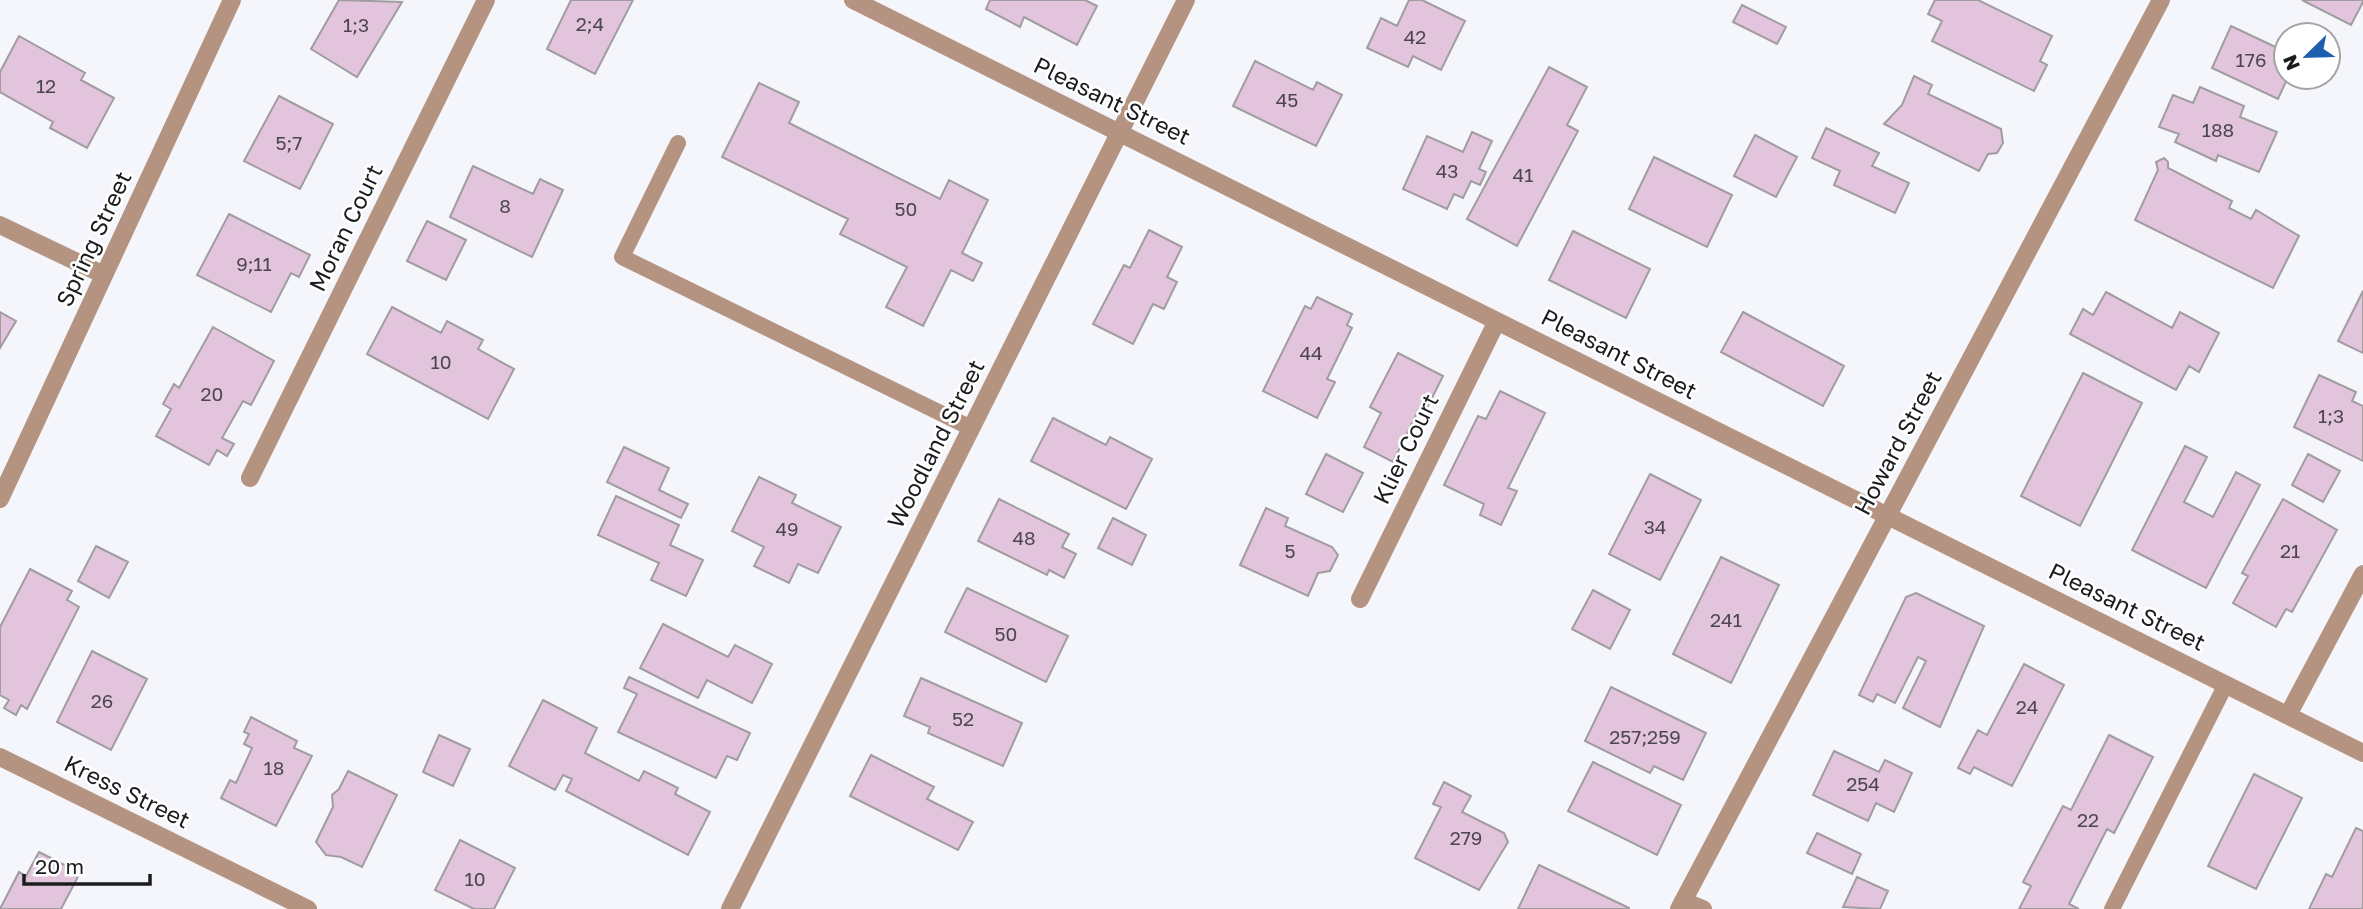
<svg xmlns="http://www.w3.org/2000/svg" width="2363" height="909" viewBox="0 0 2363 909" font-family="'Golos Text',sans-serif">
  <style>
    .building { fill: #e2c5dd; stroke: #a19ca0; stroke-width: 2 }
    .lines { fill: none; stroke-linecap: round; stroke-linejoin: round }
    .lane { stroke: #b49480; stroke-width: 16 }
    .street { stroke: #b49480; stroke-width: 18 }
    .labels { text-anchor: middle; stroke-width: 5; stroke-linejoin: round; paint-order: stroke }
    .number-label { font-size: 19px; fill: #4d464e }
    .street-label { font-size: 23px; fill: #1b1c1e; stroke: #fff }
  </style>
  <rect width="100%" height="100%" fill="#f5f6fc"/>
  <!-- building -->
  <path class="building" d="M 339,0 L 402,2 L 357,77 L 311,49 Z
    M 571,0 L 633,0 L 595,74 L 547,49 Z
    M 990,0 L 1085,0 L 1097,6 L 1077,45 L 1024,17 L 1020,27 L 986,9 Z
    M 1409,0 L 1422,0 L 1465,21 L 1441,70 L 1413,56 L 1408,67 L 1367,48 L 1381,18 L 1397,26 Z
    M 1935,0 L 1978,0 L 2052,36 L 2040,61 L 2047,65 L 2034,91 L 1932,41 L 1942,21 L 1928,14 Z
    M 2302,0 L 2363,0 L 2363,2 L 2351,25 Z
    M 1742,5 L 1786,27 L 1777,44 L 1733,22 Z
    M 2231,26 L 2286,52 L 2286,77 L 2288,77 L 2278,99 L 2212,68 Z
    M 19,36 L 85,73 L 81,80 L 114,98 L 87,148 L 50,128 L 53,122 L 0,92 L 0,72 Z
    M 1255,61 L 1313,90 L 1317,82 L 1342,95 L 1316,146 L 1233,106 Z
    M 1549,67 L 1587,87 L 1567,125 L 1578,131 L 1517,246 L 1467,219 Z
    M 1914,76 L 1932,85 L 1928,94 L 2001,129 L 2003,143 L 1997,153 L 1988,154 L 1979,171 L 1884,124 L 1902,105 Z
    M 759,83 L 799,102 L 789,123 L 940,199 L 949,180 L 988,200 L 962,253 L 982,263 L 973,281 L 951,270 L 923,326 L 886,307 L 907,267 L 840,234 L 848,219 L 722,157 Z
    M 2200,87 L 2244,106 L 2240,117 L 2277,132 L 2259,172 L 2218,155 L 2216,161 L 2175,142 L 2179,134 L 2159,127 L 2173,95 L 2193,103 Z
    M 279,96 L 333,124 L 300,189 L 244,161 Z
    M 1826,128 L 1879,153 L 1872,166 L 1909,183 L 1895,213 L 1834,185 L 1840,171 L 1812,158 Z
    M 1472,132 L 1492,141 L 1479,169 L 1486,172 L 1480,185 L 1471,181 L 1463,198 L 1454,194 L 1447,209 L 1403,189 L 1427,136 L 1463,152 Z
    M 1755,135 L 1797,157 L 1776,197 L 1734,176 Z
    M 1654,157 L 1732,195 L 1707,247 L 1629,209 Z
    M 2164,158 L 2168,162 L 2168,168 L 2232,201 L 2229,208 L 2251,219 L 2256,210 L 2299,236 L 2273,288 L 2135,220 L 2158,170 L 2156,162 Z
    M 473,166 L 533,194 L 540,179 L 563,190 L 532,257 L 450,217 Z
    M 229,214 L 310,255 L 299,277 L 291,273 L 271,312 L 197,275 Z
    M 427,221 L 466,240 L 446,280 L 407,261 Z
    M 1149,230 L 1182,247 L 1167,277 L 1177,282 L 1164,309 L 1153,304 L 1133,344 L 1093,324 L 1124,265 L 1130,268 Z
    M 1573,231 L 1650,269 L 1626,318 L 1549,280 Z
    M 2363,291 L 2363,353 L 2338,341 Z
    M 2106,292 L 2172,328 L 2180,312 L 2219,333 L 2199,372 L 2189,366 L 2176,390 L 2070,334 L 2083,309 L 2093,315 Z
    M 1317,297 L 1352,314 L 1347,325 L 1352,328 L 1327,379 L 1335,382 L 1317,418 L 1263,391 L 1305,306 L 1311,309 Z
    M 392,307 L 441,333 L 447,321 L 483,340 L 478,349 L 514,369 L 488,419 L 367,354 Z
    M 0,312 L 16,321 L 0,348 Z
    M 1743,312 L 1844,366 L 1823,406 L 1721,352 Z
    M 213,327 L 274,361 L 251,405 L 243,401 L 222,438 L 234,444 L 227,456 L 217,450 L 209,465 L 156,436 L 171,409 L 163,404 L 174,384 L 179,388 Z
    M 1398,353 L 1443,376 L 1426,410 L 1420,407 L 1393,462 L 1364,447 L 1381,413 L 1370,407 Z
    M 2083,373 L 2142,403 L 2080,526 L 2021,496 Z
    M 2319,375 L 2356,392 L 2352,401 L 2363,406 L 2363,461 L 2294,427 Z
    M 1500,391 L 1545,413 L 1508,488 L 1517,491 L 1501,525 L 1480,515 L 1484,504 L 1444,485 L 1478,416 L 1486,419 Z
    M 1053,418 L 1106,445 L 1110,437 L 1152,459 L 1126,509 L 1031,461 Z
    M 2185,446 L 2207,457 L 2184,502 L 2213,517 L 2236,472 L 2260,485 L 2206,588 L 2132,550 Z
    M 624,447 L 669,468 L 659,490 L 688,504 L 681,518 L 607,482 Z
    M 1326,454 L 1363,473 L 1343,512 L 1306,494 Z
    M 2308,454 L 2340,471 L 2323,502 L 2292,485 Z
    M 1650,474 L 1701,500 L 1660,580 L 1609,554 Z
    M 759,477 L 796,495 L 792,503 L 841,527 L 818,573 L 798,564 L 789,583 L 754,566 L 764,547 L 732,531 Z
    M 616,496 L 679,525 L 670,545 L 703,560 L 686,596 L 651,580 L 659,563 L 598,535 Z
    M 999,499 L 1069,534 L 1062,547 L 1076,554 L 1064,578 L 1049,570 L 1047,575 L 978,541 Z
    M 2283,499 L 2337,530 L 2292,612 L 2286,609 L 2276,627 L 2233,603 L 2248,576 L 2242,573 Z
    M 1266,508 L 1288,518 L 1285,526 L 1332,547 L 1338,555 L 1330,571 L 1318,573 L 1308,596 L 1240,565 Z
    M 1113,518 L 1146,535 L 1132,565 L 1098,548 Z
    M 96,546 L 128,562 L 109,598 L 78,581 Z
    M 1721,557 L 1779,585 L 1731,683 L 1673,654 Z
    M 30,569 L 72,591 L 67,600 L 79,607 L 27,709 L 21,705 L 16,715 L 4,708 L 9,700 L 0,695 L 0,627 Z
    M 967,588 L 1068,636 L 1046,682 L 945,632 Z
    M 1593,590 L 1630,610 L 1610,649 L 1572,629 Z
    M 1916,593 L 1984,626 L 1940,727 L 1903,708 L 1926,661 L 1918,657 L 1895,703 L 1877,694 L 1873,702 L 1859,695 L 1906,597 Z
    M 663,624 L 728,657 L 735,645 L 772,664 L 752,703 L 707,680 L 698,698 L 640,668 Z
    M 92,651 L 147,679 L 111,750 L 57,722 Z
    M 2024,664 L 2064,685 L 2012,786 L 1974,767 L 1970,774 L 1958,768 L 1978,730 L 1987,735 Z
    M 629,677 L 750,733 L 737,760 L 727,756 L 716,778 L 618,732 L 637,694 L 624,688 Z
    M 921,678 L 1022,723 L 1003,766 L 928,733 L 930,727 L 904,716 Z
    M 1611,687 L 1706,733 L 1683,780 L 1654,766 L 1650,773 L 1585,741 Z
    M 543,700 L 597,728 L 585,753 L 639,781 L 644,771 L 678,788 L 675,794 L 710,812 L 688,855 L 566,791 L 572,779 L 563,775 L 555,790 L 509,766 Z
    M 251,717 L 297,741 L 294,748 L 312,756 L 276,826 L 221,798 L 230,780 L 236,783 L 252,748 L 244,744 L 249,734 L 244,732 Z
    M 439,735 L 470,749 L 453,786 L 423,772 Z
    M 2109,735 L 2153,757 L 2114,833 L 2107,829 L 2069,904 L 2079,909 L 2019,909 L 2031,886 L 2023,882 L 2063,806 L 2071,810 Z
    M 1834,751 L 1879,772 L 1885,760 L 1912,773 L 1894,812 L 1876,803 L 1868,821 L 1813,795 Z
    M 871,755 L 934,787 L 927,799 L 973,822 L 958,850 L 850,796 Z
    M 1593,762 L 1681,805 L 1657,855 L 1568,811 Z
    M 348,771 L 397,795 L 362,867 L 341,857 L 326,855 L 316,842 L 333,807 L 332,795 L 339,789 Z
    M 2254,774 L 2302,798 L 2256,889 L 2208,866 Z
    M 1444,782 L 1471,796 L 1462,812 L 1504,833 L 1508,842 L 1479,890 L 1415,858 L 1441,807 L 1433,804 Z
    M 2356,828 L 2363,831 L 2363,909 L 2309,909 L 2326,874 L 2332,877 Z
    M 1817,833 L 1861,854 L 1852,874 L 1807,853 Z
    M 460,840 L 515,868 L 494,909 L 474,909 L 435,890 Z
    M 39,852 L 80,873 L 61,909 L 0,909 L 19,872 L 26,876 Z
    M 1539,865 L 1629,908 L 1629,909 L 1518,909 Z
    M 1857,877 L 1888,891 L 1880,909 L 1843,907 Z"/>
  <g class="lines">
    <!-- lane -->
    <path class="lane" d="M 678,143 L 622,257 L 971,428
      M 2112,909 L 2226,684"/>
    <!-- street -->
    <path class="street" d="M 853,0 L 2363,753
      M 0,225 L 104,275
      M 250,478 L 486,0
      M 0,499 L 232,0
      M 1360,599 L 1497,321
      M 2288,715 L 2363,574
      M 0,757 L 308,909
      M 1683,901 L 1703,909
      M 730,909 L 1186,0
      M 1679,909 L 2161,0"/>
  </g>
  <g class="labels">
    <!-- number labels -->
    <g class="number-label">
      <text x="590" y="31">2;4</text>
      <text x="356" y="32">1;3</text>
      <text x="1415" y="44">42</text>
      <text x="2251" y="67">176</text>
      <text x="46" y="93">12</text>
      <text x="1287" y="107">45</text>
      <text x="2218" y="137">188</text>
      <text x="289" y="150">5;7</text>
      <text x="1447" y="178">43</text>
      <text x="1523" y="182">41</text>
      <text x="505" y="213">8</text>
      <text x="906" y="216">50</text>
      <text x="254" y="271">9;11</text>
      <text x="1311" y="360">44</text>
      <text x="441" y="369">10</text>
      <text x="212" y="401">20</text>
      <text x="2331" y="423">1;3</text>
      <text x="1655" y="534">34</text>
      <text x="787" y="536">49</text>
      <text x="1024" y="545">48</text>
      <text x="1290" y="558">5</text>
      <text x="2290" y="558">21</text>
      <text x="1726" y="627">241</text>
      <text x="1006" y="641">50</text>
      <text x="102" y="708">26</text>
      <text x="2027" y="714">24</text>
      <text x="963" y="726">52</text>
      <text x="1645" y="744">257;259</text>
      <text x="274" y="775">18</text>
      <text x="1863" y="791">254</text>
      <text x="2088" y="827">22</text>
      <text x="1466" y="845">279</text>
      <text x="475" y="886">10</text>
    </g>
    <!-- street labels -->
    <g class="street-label">
      <text transform="translate(1112 101) rotate(26)" y="8">Pleasant Street</text>
      <text transform="translate(346 228) rotate(-64)" y="8">Moran Court</text>
      <text transform="translate(94 239) rotate(-65)" y="8">Spring Street</text>
      <text transform="translate(1619 354) rotate(27)" y="8">Pleasant Street</text>
      <text transform="translate(1898 443) rotate(-62)" y="8">Howard Street</text>
      <text transform="translate(936 444) rotate(-63)" y="8">Woodland Street</text>
      <text transform="translate(1406 449) rotate(-64)" y="8">Klier Court</text>
      <text transform="translate(2127 607) rotate(26)" y="8">Pleasant Street</text>
      <text transform="translate(127 792) rotate(26)" y="8">Kress Street</text>
    </g>
  </g>
  <!-- north arrow -->
  <g transform="translate(2307 56) rotate(247)"><circle r="33" fill="#ffffff" stroke="#a4a4a5" stroke-width="2"/>
  <path d="M0-5L12 26L0 18L-12 26Z" fill="#1f5fb0"/>
  <text y="-10" font-size="19" font-weight="bold" text-anchor="middle" fill="#1b1c1e">N</text>
  </g>
  <!-- scale -->
  <path d="M24 874v10h126v-10" fill="none" stroke="#1b1c1e" stroke-width="3.5"/>
  <text x="35" y="874" font-size="21" fill="#1b1c1e" stroke="#ffffff" stroke-width="5" paint-order="stroke">20 m</text>
</svg>
